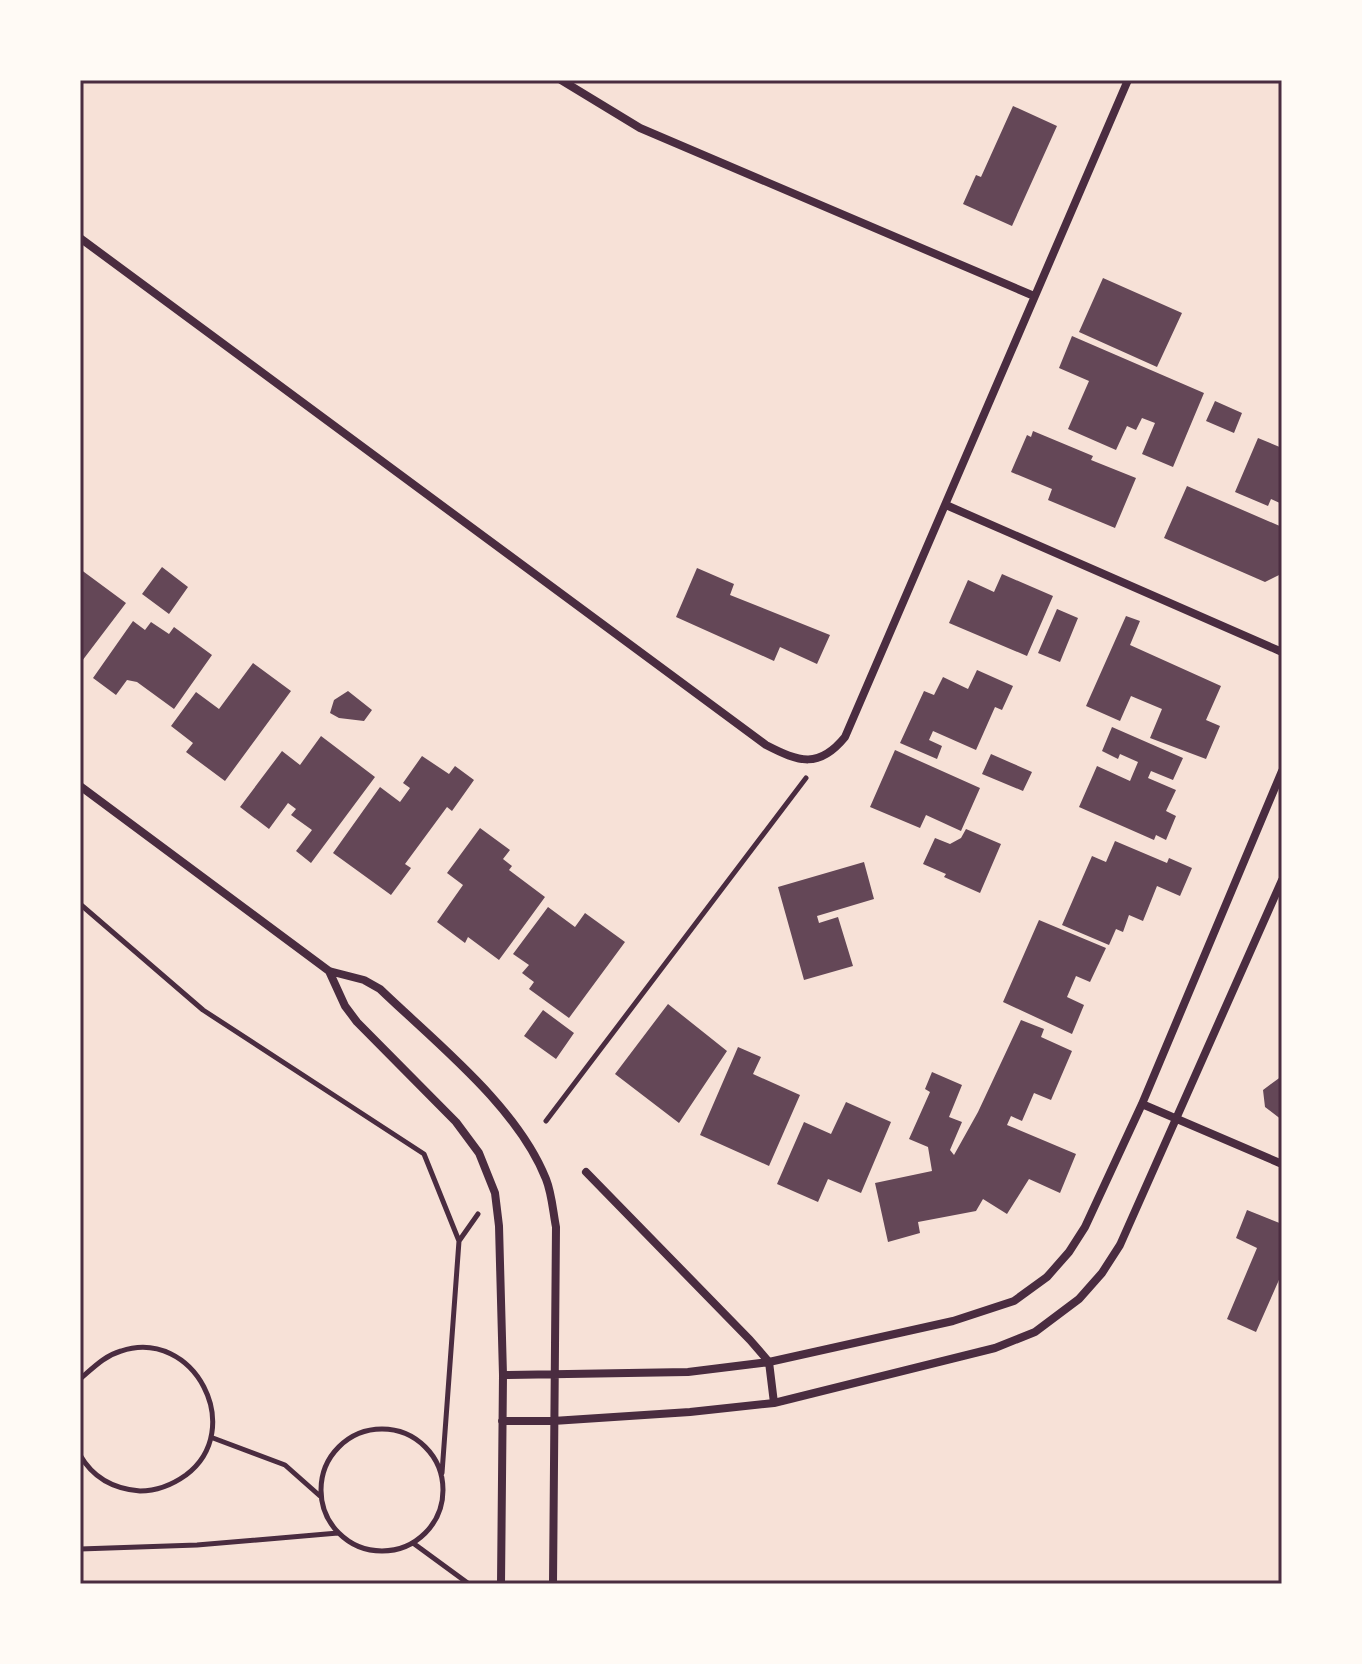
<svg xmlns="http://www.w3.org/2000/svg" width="1362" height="1664" viewBox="0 0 1362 1664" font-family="Ubuntu,sans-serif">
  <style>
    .building { fill: #644757 }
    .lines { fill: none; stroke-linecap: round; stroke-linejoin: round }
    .path { stroke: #4a2c40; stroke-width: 5 }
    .minor { stroke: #4a2c40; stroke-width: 8 }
    .neatline { fill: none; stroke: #4a2c40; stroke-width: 3 }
  </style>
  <rect width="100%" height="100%" fill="#f7e1d7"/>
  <!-- building -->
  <path class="building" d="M 1013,106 L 1057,126 L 1012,226 L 963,204 L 976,175 L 981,177 Z
    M 1103,278 L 1182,313 L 1157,367 L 1079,332 Z
    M 1072,336 L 1204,393 L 1173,467 L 1142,454 L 1155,423 L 1142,418 L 1136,430 L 1127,426 L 1116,450 L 1068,429 L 1089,381 L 1059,368 Z
    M 1215,401 L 1242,413 L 1234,433 L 1206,421 Z
    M 1033,431 L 1093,456 L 1091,460 L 1136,478 L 1115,528 L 1048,500 L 1052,489 L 1011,472 L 1027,435 L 1031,437 Z
    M 1258,438 L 1282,448 L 1282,504 L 1271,499 L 1268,506 L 1235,492 Z
    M 1187,486 L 1282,527 L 1282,567 L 1279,575 L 1265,582 L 1164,538 Z
    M 162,567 L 188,587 L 169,614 L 142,594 Z
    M 697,568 L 734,584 L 730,595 L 830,635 L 817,664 L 780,647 L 774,661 L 676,617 Z
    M 80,569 L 126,603 L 82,661 L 80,660 Z
    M 1002,574 L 1053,596 L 1027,656 L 949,623 L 968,580 L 994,592 Z
    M 1057,609 L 1078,618 L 1060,662 L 1038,653 Z
    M 1126,616 L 1140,621 L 1130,645 L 1221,686 L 1206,720 L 1220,726 L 1206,759 L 1150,738 L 1162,709 L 1131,696 L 1120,721 L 1086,706 Z
    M 133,621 L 145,630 L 151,622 L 169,634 L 174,627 L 212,655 L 174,709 L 137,682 L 127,680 L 116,695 L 93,678 Z
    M 253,663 L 291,691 L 225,781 L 186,752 L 193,743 L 171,726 L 196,692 L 219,709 Z
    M 977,670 L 1013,686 L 1002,710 L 995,707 L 976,750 L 933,731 L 929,740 L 942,746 L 937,759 L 900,743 L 924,691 L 934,695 L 943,677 L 968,689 Z
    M 348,691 L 372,710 L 364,721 L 339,718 L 330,713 L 334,700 Z
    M 1112,727 L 1183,758 L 1173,780 L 1151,771 L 1148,778 L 1176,790 L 1166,811 L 1176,816 L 1166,840 L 1156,835 L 1154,840 L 1079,807 L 1097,766 L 1130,781 L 1138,762 L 1120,754 L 1118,759 L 1102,751 Z
    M 321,736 L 375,777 L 311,863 L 296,851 L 312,830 L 291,815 L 296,809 L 288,803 L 269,829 L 240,807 L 282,751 L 300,765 Z
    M 895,750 L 980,788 L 961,831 L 926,815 L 920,828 L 870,807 Z
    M 991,754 L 1032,772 L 1023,791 L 982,774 Z
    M 422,756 L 449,774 L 455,766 L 474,780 L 452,811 L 447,807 L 405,864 L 411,868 L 391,895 L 333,853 L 380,787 L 400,802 L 410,788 L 403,783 Z
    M 480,828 L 510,850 L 503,859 L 512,866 L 509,870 L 545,897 L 499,960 L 468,937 L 465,943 L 437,922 L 463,885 L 447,873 Z
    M 966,829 L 1001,844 L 980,893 L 944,877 L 946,874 L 923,864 L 935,838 L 950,844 L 961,838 Z
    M 1115,841 L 1167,863 L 1169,858 L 1192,868 L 1180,896 L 1157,886 L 1143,921 L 1129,915 L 1123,932 L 1116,929 L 1109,945 L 1062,925 L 1092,856 L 1106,862 Z
    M 864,862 L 874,899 L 817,916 L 819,923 L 838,917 L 853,966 L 804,980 L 778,887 Z
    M 548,907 L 575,927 L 585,913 L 625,942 L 569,1018 L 529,989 L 534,982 L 522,973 L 529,965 L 513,954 Z
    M 1039,920 L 1106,948 L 1090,982 L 1076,976 L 1067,997 L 1084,1005 L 1072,1034 L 1003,1002 Z
    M 668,1004 L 727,1051 L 679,1123 L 615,1074 Z
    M 543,1010 L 574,1033 L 556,1059 L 524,1036 Z
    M 1021,1020 L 1044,1029 L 1041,1037 L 1072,1051 L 1051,1100 L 1034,1093 L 1022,1121 L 1011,1116 L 1007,1125 L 1076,1154 L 1060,1193 L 1029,1179 L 1007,1214 L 983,1199 L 976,1211 L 918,1222 L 920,1233 L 888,1242 L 875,1183 L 932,1171 L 928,1147 L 909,1139 L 930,1092 L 925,1089 L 932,1072 L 962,1085 L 949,1117 L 962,1122 L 950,1150 L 954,1155 L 978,1112 Z
    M 738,1047 L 761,1057 L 753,1074 L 800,1095 L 769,1166 L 700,1135 Z
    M 1282,1076 L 1282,1120 L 1265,1107 L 1263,1090 Z
    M 846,1102 L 891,1122 L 861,1193 L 828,1179 L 818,1202 L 777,1184 L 804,1122 L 831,1134 Z
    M 1247,1210 L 1282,1224 L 1282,1273 L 1256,1332 L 1227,1319 L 1257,1248 L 1236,1238 Z"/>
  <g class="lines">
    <!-- path -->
    <path class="path" d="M 80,904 L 203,1010 L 424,1154 L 459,1241 L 442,1473
      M 546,1121 L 806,778
      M 459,1241 L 478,1214
      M 80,1379 C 93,1368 104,1356 121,1351 C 194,1327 247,1429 186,1475 C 172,1485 157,1491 140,1491 C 114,1489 93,1478 80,1455
      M321 1490a61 61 0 1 1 122 0a61 61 0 1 1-122 0Z
      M 213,1438 L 285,1465 L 320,1496
      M 413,1543 L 469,1584
      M 80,1549 L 197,1545 L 338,1533"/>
    <!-- minor -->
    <path class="minor" d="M 561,80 L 640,128 L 1034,296
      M 80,238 L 766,745 C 799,762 819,769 845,737 L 1128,80
      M 946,505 L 1282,652
      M 80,786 L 329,971 L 364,980 L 380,989 C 436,1043 517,1106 546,1179 C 552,1194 553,1212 556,1227 L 553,1584
      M 329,971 L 345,1006 L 357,1022 L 456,1122 L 479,1153 L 495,1193 L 499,1226 L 503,1375 L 501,1584
      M 1142,1104 L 1282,1164
      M 586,1172 L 750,1340 L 769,1362 L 774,1403
      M 503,1375 L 688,1372 L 769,1362 L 953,1321 L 1014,1301 L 1047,1277 L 1069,1252 L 1085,1227 L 1142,1104 L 1282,771
      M 502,1421 L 553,1421 L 690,1412 L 774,1403 L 995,1348 L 1035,1332 L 1079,1299 L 1102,1273 L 1120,1245 L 1282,880"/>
  </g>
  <!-- border -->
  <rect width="1362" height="1664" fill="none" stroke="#fffaf5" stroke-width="164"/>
  <rect x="82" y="82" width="1198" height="1500" class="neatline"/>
</svg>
